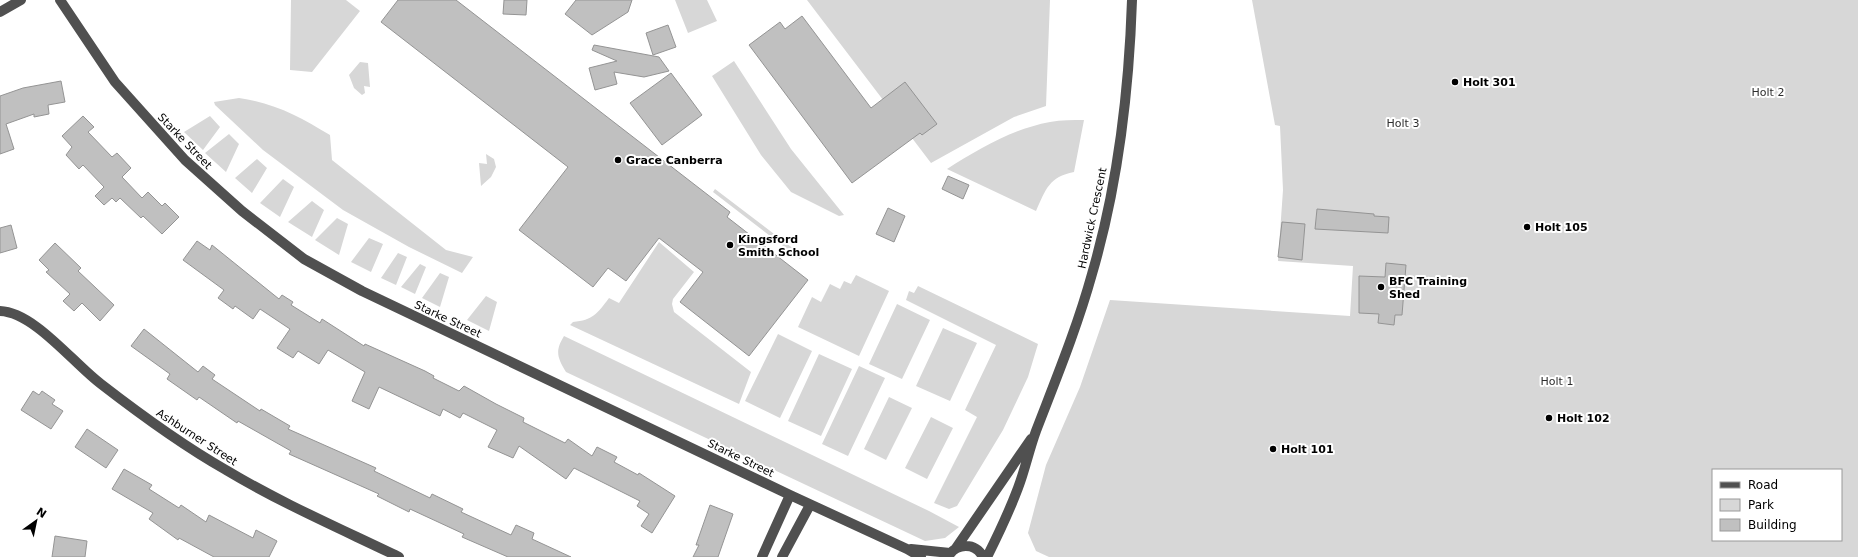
<svg xmlns="http://www.w3.org/2000/svg" width="1858" height="557" viewBox="0 0 1858 557" font-family="'DejaVu Sans',sans-serif">
  <style>
    .green { fill: #d7d7d7; fill-rule: evenodd }
    .building { fill: #c0c0c0; stroke: #949494 }
    .lines { fill: none; stroke-linecap: round; stroke-linejoin: round }
    .minor { stroke: #505050; stroke-width: 10 }
    .poi-dot { fill: #000; stroke: #fff; stroke-width: 1.5 }
    .labels { text-anchor: middle; stroke-width: 4; stroke-linejoin: round; paint-order: stroke }
    .poi-label { font-size: 11px; font-weight: bold; fill: #000; stroke: #fff; text-anchor: start }
    .park-label { font-size: 11px; fill: #2e2e2e; stroke: #fff }
    .street-label { font-size: 11px; fill: #000; stroke: #fff }
  </style>
  <rect width="100%" height="100%" fill="#fff"/>
  <!-- green -->
  <path class="green" d="M 291,0 L 346,0 L 360,11 L 312,72 L 290,70 Z
    M 675,0 L 707,0 L 717,21 L 688,33 Z
    M 807,0 L 1050,0 L 1046,106 L 1014,117 L 931,163 Z
    M 1252,0 L 1858,0 L 1858,557 L 1049,557 L 1036,551 L 1028,533 L 1046,465 L 1080,387 L 1110,300 L 1350,316 L 1353,266 L 1278,261 L 1283,190 L 1280,126 L 1275,125 ZM 1713,470 L 1841,470 L 1841,540 L 1713,540 Z
    M 734,61 L 791,149 L 844,215 L 839,216 L 791,192 L 761,155 L 712,76 Z
    M 360,62 L 368,63 L 370,87 L 364,86 L 365,93 L 362,95 L 354,88 L 349,75 Z
    M 239,98 C 275,103 300,117 330,135 L 332,160 L 446,250 L 473,257 L 462,273 L 409,247 L 343,210 L 263,150 L 215,105 L 214,102 Z
    M 210,116 L 220,127 L 203,150 L 184,132 Z
    M 1084,120 L 1074,172 C 1049,177 1046,189 1036,211 L 947,169 C 979,149 1012,129 1050,122 C 1061,120 1073,120 1084,120 Z
    M 229,134 L 239,144 L 226,172 L 205,153 Z
    M 486,154 L 494,159 L 496,167 L 491,177 L 481,186 L 479,163 L 487,164 Z
    M 257,159 L 267,168 L 252,193 L 235,178 Z
    M 283,179 L 294,187 L 280,217 L 260,203 Z
    M 715,189 L 803,256 L 800,259 L 713,192 Z
    M 312,201 L 324,210 L 312,237 L 288,222 Z
    M 337,218 L 348,224 L 339,255 L 315,240 Z
    M 369,238 L 383,244 L 371,272 L 351,262 Z
    M 659,242 L 694,272 L 673,299 L 672,304 L 674,312 L 751,372 L 739,404 L 570,325 L 573,322 C 593,320 597,314 609,298 L 619,303 Z
    M 398,253 L 407,257 L 396,285 L 381,278 Z
    M 420,264 L 426,267 L 415,294 L 401,287 Z
    M 440,273 L 449,277 L 440,307 L 422,298 Z
    M 856,275 L 889,291 L 859,356 L 798,327 L 812,297 L 821,302 L 830,284 L 840,289 L 844,281 L 851,284 Z
    M 918,286 L 1038,344 L 1028,377 L 1003,430 L 957,506 L 949,509 L 934,503 L 977,417 L 965,410 L 996,345 L 906,300 L 909,291 L 914,293 Z
    M 486,296 L 497,302 L 489,331 L 467,320 Z
    M 897,304 L 930,320 L 902,379 L 869,364 Z
    M 943,328 L 977,343 L 950,401 L 916,386 Z
    M 778,334 L 812,351 L 780,418 L 745,401 Z
    M 564,336 L 929,511 L 959,527 L 945,538 L 925,541 L 566,372 C 557,357 555,351 564,336 Z
    M 819,354 L 852,369 L 821,436 L 788,421 Z
    M 859,366 L 885,378 L 848,456 L 822,444 Z
    M 889,397 L 912,408 L 886,460 L 864,449 Z
    M 931,417 L 953,428 L 927,479 L 905,468 Z"/>
  <!-- building -->
  <path class="building" d="M 398,0 L 456,0 L 730,212 L 727,217 L 808,280 L 749,356 L 680,302 L 703,272 L 659,238 L 626,281 L 608,268 L 593,287 L 519,230 L 568,167 L 381,22 Z
    M 504,0 L 527,0 L 526,15 L 503,14 Z
    M 576,0 L 632,0 L 628,12 L 592,35 L 565,14 Z
    M 802,16 L 871,108 L 905,82 L 937,124 L 922,135 L 920,133 L 852,183 L 749,45 L 780,22 L 785,29 Z
    M 668,25 L 676,47 L 653,55 L 646,33 Z
    M 594,45 L 659,57 L 669,71 L 644,77 L 614,72 L 617,84 L 595,90 L 589,68 L 617,61 L 592,50 Z
    M 671,73 L 702,115 L 662,145 L 630,103 Z
    M 61,81 L 65,102 L 48,105 L 49,114 L 34,117 L 34,114 L 6,124 L 14,149 L 0,154 L 0,96 L 23,88 Z
    M 83,116 L 94,127 L 88,132 L 112,157 L 117,153 L 131,168 L 122,177 L 142,198 L 148,192 L 162,206 L 165,203 L 179,217 L 162,234 L 143,216 L 141,218 L 120,198 L 116,202 L 112,198 L 104,205 L 95,196 L 104,187 L 83,165 L 79,169 L 66,155 L 72,147 L 62,136 Z
    M 948,176 L 969,185 L 963,199 L 942,189 Z
    M 888,208 L 905,216 L 894,242 L 876,234 Z
    M 1317,209 L 1374,214 L 1374,216 L 1389,217 L 1388,233 L 1315,229 Z
    M 1282,222 L 1305,224 L 1302,260 L 1278,257 Z
    M 11,225 L 17,248 L 0,253 L 0,228 Z
    M 197,241 L 210,250 L 212,245 L 279,299 L 282,295 L 293,302 L 291,305 L 320,323 L 322,319 L 364,346 L 365,344 L 425,371 L 434,376 L 433,378 L 459,391 L 464,386 L 496,404 L 524,418 L 523,422 L 565,443 L 568,439 L 592,456 L 597,447 L 617,457 L 614,462 L 638,475 L 639,473 L 675,496 L 652,533 L 641,526 L 649,514 L 637,506 L 640,501 L 574,468 L 566,479 L 519,446 L 513,458 L 488,447 L 497,430 L 463,413 L 460,418 L 443,409 L 440,416 L 379,387 L 369,409 L 352,401 L 365,372 L 328,350 L 319,364 L 298,351 L 293,358 L 277,348 L 290,329 L 260,309 L 253,319 L 235,306 L 233,309 L 218,298 L 224,290 L 183,260 Z
    M 55,243 L 81,268 L 78,271 L 114,305 L 100,321 L 82,303 L 74,311 L 63,301 L 70,294 L 46,272 L 49,270 L 39,260 Z
    M 1386,263 L 1406,265 L 1402,315 L 1395,315 L 1394,325 L 1378,323 L 1379,314 L 1359,313 L 1359,276 L 1385,277 Z
    M 144,329 L 198,372 L 203,366 L 215,375 L 212,379 L 260,411 L 261,409 L 290,426 L 288,429 L 376,468 L 374,471 L 430,498 L 432,494 L 463,509 L 461,512 L 511,535 L 516,525 L 534,533 L 532,539 L 571,557 L 508,557 L 462,537 L 464,534 L 410,509 L 409,512 L 377,496 L 379,494 L 289,454 L 291,451 L 238,421 L 237,423 L 199,397 L 197,400 L 167,379 L 170,374 L 131,346 Z
    M 33,391 L 39,395 L 42,391 L 55,400 L 52,404 L 63,411 L 51,429 L 21,410 Z
    M 87,429 L 118,450 L 106,468 L 75,447 Z
    M 124,469 L 152,485 L 149,489 L 179,508 L 181,505 L 206,522 L 209,515 L 253,538 L 256,530 L 277,541 L 269,557 L 214,557 L 179,538 L 178,540 L 149,519 L 153,513 L 112,489 Z
    M 710,505 L 733,514 L 718,557 L 693,557 L 699,545 L 696,545 Z
    M 55,536 L 87,541 L 85,557 L 52,557 Z"/>
  <g class="lines">
    <!-- minor -->
    <path class="minor" d="M 60,0 L 115,82 L 185,160 L 242,211 L 304,259 L 362,291 L 790,495 L 907,549 L 921,557
      M 0,12 L 21,0
      M 0,311 C 34,312 74,364 101,384 C 141,415 182,445 226,470 C 281,503 341,529 399,557
      M 956,548 L 1031,439
      M 911,549 L 950,553
      M 762,557 L 790,495
      M 782,557 L 810,505
      M 948,557 C 956,543 975,542 983,557
      M 987,557 C 998,535 1009,512 1018,488 C 1025,470 1029,450 1036,431 C 1056,379 1077,328 1092,274 C 1118,185 1129,92 1132,0"/>
  </g>
  <!-- markers -->
  <g class="poi-dot">
    <circle cx="1455" cy="82" r="4"/>
    <circle cx="618" cy="160" r="4"/>
    <circle cx="1527" cy="227" r="4"/>
    <circle cx="730" cy="245" r="4"/>
    <circle cx="1381" cy="287" r="4"/>
    <circle cx="1549" cy="418" r="4"/>
    <circle cx="1273" cy="449" r="4"/>
  </g>
  <g class="labels">
    <!-- poi labels -->
    <g class="poi-label">
      <text x="1463" y="86">Holt 301</text>
      <text x="626" y="164">Grace Canberra</text>
      <text x="1535" y="231">Holt 105</text>
      <text x="738" y="243">Kingsford<tspan x="738" dy="13">Smith School</tspan></text>
      <text x="1389" y="285">BFC Training<tspan x="1389" dy="13">Shed</tspan></text>
      <text x="1557" y="422">Holt 102</text>
      <text x="1281" y="453">Holt 101</text>
    </g>
    <!-- park labels -->
    <g class="park-label">
      <text x="1768" y="96">Holt 2</text>
      <text x="1403" y="127">Holt 3</text>
      <text x="1557" y="385">Holt 1</text>
    </g>
    <!-- street labels -->
    <g class="street-label">
      <text transform="translate(185 141) rotate(46)" y="4">Starke Street</text>
      <text transform="translate(1092 218) rotate(-78)" y="4">Hardwick Crescent</text>
      <text transform="translate(448 319) rotate(25)" y="4">Starke Street</text>
      <text transform="translate(197 437) rotate(33)" y="4">Ashburner Street</text>
      <text transform="translate(741 458) rotate(26)" y="4">Starke Street</text>
    </g>
  </g>
  <!-- legend -->
  <rect x="1712" y="469" width="130" height="72" fill="#ffffff" stroke="#999999"/>
  <rect x="1720" y="482" width="20" height="6" fill="#505050" stroke="#999999"/>
  <text x="1748" y="489" font-size="12" fill="#000000">Road</text>
  <rect x="1720" y="499" width="20" height="12" fill="#d7d7d7" stroke="#999999"/>
  <text x="1748" y="509" font-size="12" fill="#000000">Park</text>
  <rect x="1720" y="519" width="20" height="12" fill="#c0c0c0" stroke="#999999"/>
  <text x="1748" y="529" font-size="12" fill="#000000">Building</text>
  <!-- north arrow -->
  <g transform="translate(36 521) rotate(33)" stroke="#ffffff" stroke-width="3" paint-order="stroke">
  <path d="M0-3L7 15L0 10L-7 15Z" fill="#000000"/>
  <text y="-6" font-size="11" font-weight="bold" text-anchor="middle" fill="#000000">N</text>
  </g>
</svg>
